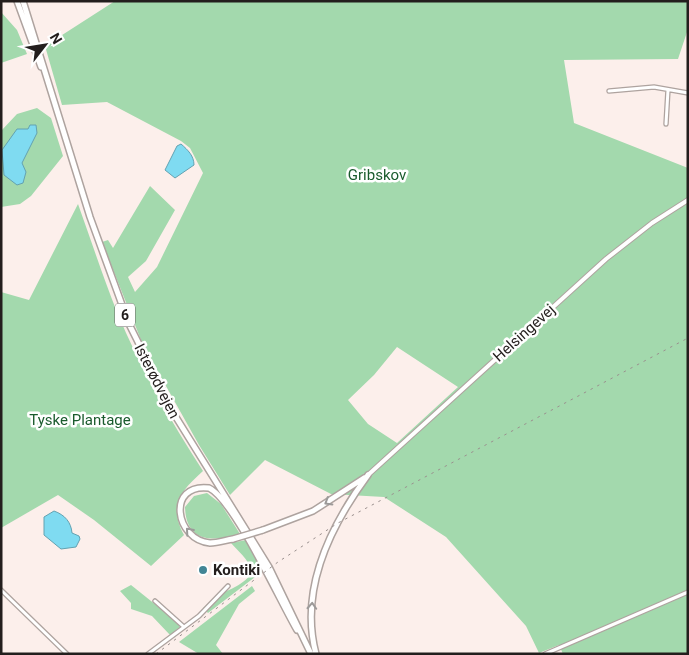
<svg xmlns="http://www.w3.org/2000/svg" width="689" height="655" viewBox="0 0 689 655" font-family="Roboto,sans-serif">
  <style>
    .green { fill: #a3d9ad; fill-rule: evenodd }
    .water { fill: #7fdbf1; stroke: #63a2b1 }
    .lines { fill: none; stroke-linecap: round; stroke-linejoin: round }
    .minor-casing { stroke: #aea39f; stroke-width: 5.5 }
    .tertiary-casing { stroke: #aea39f; stroke-width: 6 }
    .trunk-casing { stroke: #aea39f; stroke-width: 8 }
    .minor { stroke: #fff; stroke-width: 3 }
    .tertiary { stroke: #fff; stroke-width: 4 }
    .trunk { stroke: #fff; stroke-width: 5 }
    .rail { stroke: #9a908e; stroke-width: 1; stroke-dasharray: 2.5 5; stroke-linecap: butt }
    .trunk-bridge-casing { stroke: #aea39f; stroke-width: 8; stroke-linecap: butt }
    .trunk-bridge { stroke: #fff; stroke-width: 5 }
    .oneway { stroke: #9c9a99 }
    .poi-dot { fill: #428595; stroke: #fff; stroke-width: 2 }
    .labels { text-anchor: middle; stroke-width: 5; stroke-linejoin: round; paint-order: stroke }
    .shield { fill: #fff; stroke: #656261; stroke-width: 1 }
    .shield-label { font-size: 14px; font-weight: bold; fill: #231e1d }
    .park-label { font-size: 15px; fill: #1a5b2d; stroke: #fff }
    .street-label { font-size: 15px; fill: #231e1d; stroke: #fff }
    .poi-label { font-size: 15px; font-weight: bold; fill: #231e1d; stroke: #fff; text-anchor: start }
  </style>
  <rect width="100%" height="100%" fill="#fcefeb"/>
  <!-- green -->
  <path class="green" d="M 115,1 L 688,1 L 688,29 L 678,59 L 564,60 L 574,123 L 688,168 L 688,654 L 563,654 L 559,645 L 539,653 L 526,626 L 446,537 L 384,497 L 331,494 L 265,460 L 230,495 L 199,445 L 143,345 L 102,242 L 108,240 L 113,248 L 150,186 L 175,210 L 146,261 L 128,277 L 135,292 L 157,267 L 203,173 L 190,148 L 181,141 L 107,102 L 62,105 L 45,46 ZM 397,347 L 458,387 L 397,443 L 368,424 L 348,400 L 374,375 Z
    M 1,12 L 17,30 L 27,54 L 1,63 Z
    M 37,108 L 51,118 L 63,156 L 31,196 L 20,204 L 1,207 L 1,131 L 17,114 Z
    M 78,204 C 91,240 103,277 117,312 C 140,368 170,420 203,471 C 181,491 168,505 184,535 L 151,566 L 94,520 L 58,495 L 1,528 L 1,292 L 29,300 Z
    M 207,493 L 221,504 L 240,534 C 213,542 186,543 185,507 L 194,496 Z
    M 246,540 L 263,571 L 208,613 L 203,608 C 208,604 213,598 218,595 C 227,591 253,581 251,569 C 249,560 237,550 231,543 Z
    M 131,585 L 176,621 L 180,627 L 170,635 L 152,616 L 131,609 L 131,603 L 120,591 Z
    M 252,586 L 255,591 L 239,604 L 216,645 L 223,654 L 199,654 L 179,642 Z"/>
  <!-- water -->
  <path class="water" d="M 30,125 L 36,125 L 37,133 L 22,163 L 26,172 L 23,183 L 17,185 L 4,175 L 2,150 L 17,129 L 28,129 Z
    M 181,144 C 188,150 194,156 194,165 L 175,178 L 165,170 L 177,146 Z
    M 54,511 C 65,515 71,522 72,533 L 79,536 L 80,539 L 76,547 L 61,549 L 44,535 L 44,517 Z"/>
  <g class="lines">
    <defs>
      <path id="minor" d="M 609,91 L 654,87 L 688,93
        M 666,124 L 668,90
        M 1,590 L 67,654
        M 155,601 L 184,627
        M 148,654 L 199,616 L 228,586
        M 545,654 L 688,592"/>
      <path id="tertiary" d="M 368,475 L 606,259 L 652,223 L 688,200"/>
      <path id="trunk" d="M 17,1 L 41,67
        M 23,1 L 90,217 L 129,324 L 174,414 L 269,567 L 311,654
        M 263,530 L 313,511 L 364,478
        M 233,539 C 226,540 218,543 210,543 C 175,540 166,483 209,488 C 234,500 280,601 297,630
        M 316,654 C 299,590 331,525 368,475"/>
    </defs>
    <!-- minor casing -->
    <use href="#minor" class="minor-casing"/>
    <!-- tertiary casing -->
    <use href="#tertiary" class="tertiary-casing"/>
    <!-- trunk casing -->
    <use href="#trunk" class="trunk-casing"/>
    <!-- minor -->
    <use href="#minor" class="minor"/>
    <!-- tertiary -->
    <use href="#tertiary" class="tertiary"/>
    <!-- trunk -->
    <use href="#trunk" class="trunk"/>
    <!-- rail -->
    <path class="rail" d="M 156,654 L 278,562 L 338,523 L 688,338"/>
    <defs>
      <path id="trunk-bridge" d="M 233,539 L 263,530"/>
    </defs>
    <!-- trunk-bridge casing -->
    <use href="#trunk-bridge" class="trunk-bridge-casing"/>
    <!-- trunk-bridge -->
    <use href="#trunk-bridge" class="trunk-bridge"/>
  </g>
  <!-- one-way arrows -->
  <defs><path id="oneway-chevron" d="M-2-3.5L2.5 0L-2 3.5" fill="none" stroke-width="1.6" stroke-linecap="round" stroke-linejoin="round" transform="scale(1.25)"/></defs>
  <g class="oneway">
    <use href="#oneway-chevron" transform="translate(328 502) rotate(149)"/>
    <use href="#oneway-chevron" transform="translate(189 531) rotate(-131)"/>
    <use href="#oneway-chevron" transform="translate(312 606) rotate(-87)"/>
  </g>
  <!-- markers -->
  <circle class="poi-dot" cx="203" cy="570" r="5"/>
  <g class="labels">
    <!-- shield labels -->
    <rect class="shield" x="115" y="303.5" width="20" height="23" rx="4"/>
    <g class="shield-label">
      <text x="125" y="320">6</text>
    </g>
    <!-- park labels -->
    <g class="park-label">
      <text x="377" y="180">Gribskov</text>
      <text x="80" y="425">Tyske Plantage</text>
    </g>
    <!-- street labels -->
    <g class="street-label">
      <text transform="translate(524 333) rotate(-42)" y="5">Helsingevej</text>
      <text transform="translate(157 381) rotate(63)" y="5">Isterødvejen</text>
    </g>
    <!-- poi labels -->
    <g class="poi-label">
      <text x="213" y="575">Kontiki</text>
    </g>
  </g>
  <!-- border -->
  <rect width="689" height="655" fill="none" stroke="#231e1d" stroke-width="5"/>
  <!-- north arrow -->
  <g transform="translate(45 45) rotate(59)" stroke="#ffffff" stroke-width="4" paint-order="stroke">
  <path d="M0-4L9 19L0 12L-9 19Z" fill="#231e1d"/>
  <text y="-8" font-size="14" font-weight="bold" text-anchor="middle" fill="#231e1d">N</text>
  </g>
</svg>
